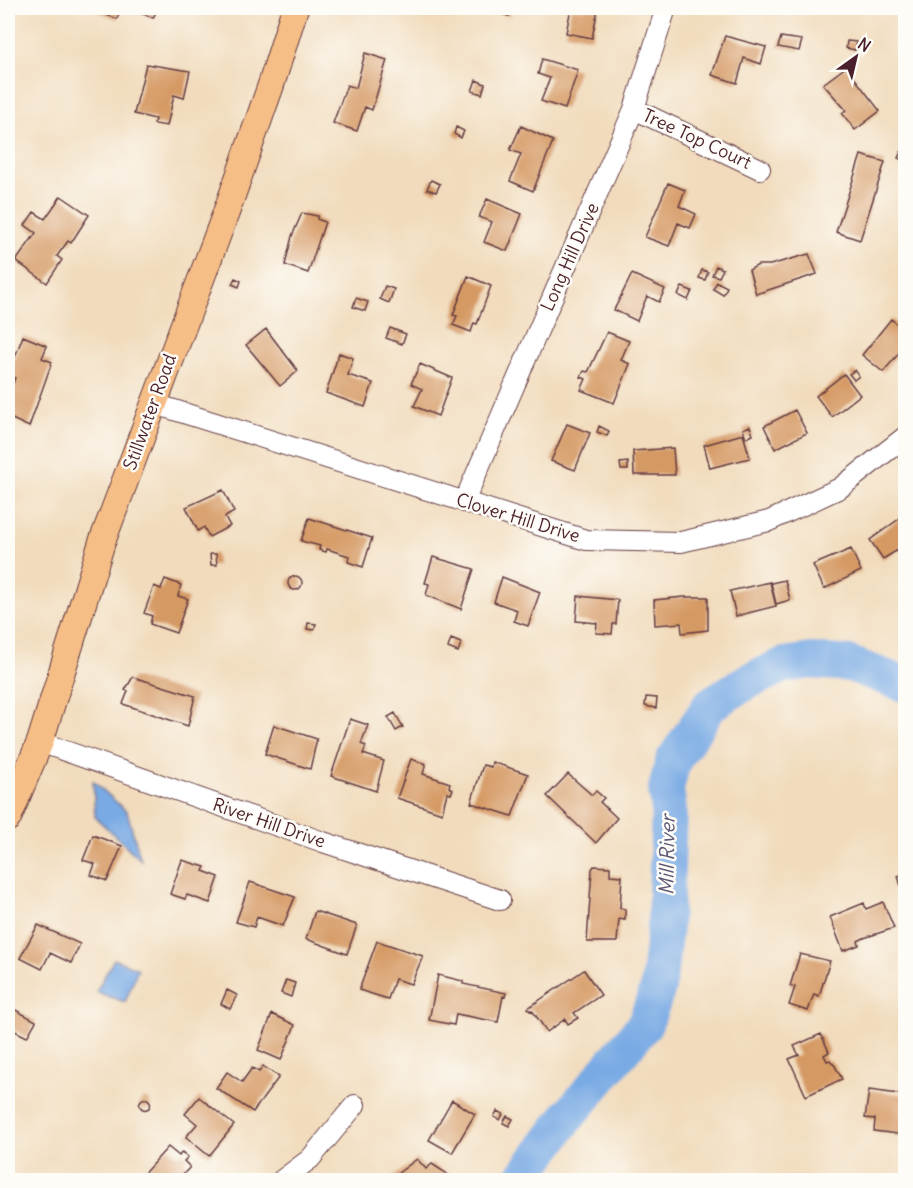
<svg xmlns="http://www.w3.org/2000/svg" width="913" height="1188" viewBox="0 0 913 1188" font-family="Delius,sans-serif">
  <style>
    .water { fill: #79aae4; stroke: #626488; stroke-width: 1.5 }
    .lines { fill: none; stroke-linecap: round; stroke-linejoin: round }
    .river { stroke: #79aae4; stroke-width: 36 }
    .building { fill: #d59964 }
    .minor-casing { stroke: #633b41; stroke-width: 22 }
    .major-casing { stroke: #633b41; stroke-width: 28 }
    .minor { stroke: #fff; stroke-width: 20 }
    .major { stroke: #f6be87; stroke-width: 26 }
    .labels { text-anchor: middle; stroke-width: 5; stroke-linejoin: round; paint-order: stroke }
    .street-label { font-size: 18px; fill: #4a1f2b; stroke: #fdfcf7 }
    .water-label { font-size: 20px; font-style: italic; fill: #5d5775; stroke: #fdfcf7 }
  </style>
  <rect width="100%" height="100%" fill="#fdfcf7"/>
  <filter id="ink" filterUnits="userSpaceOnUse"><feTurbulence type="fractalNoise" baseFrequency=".0167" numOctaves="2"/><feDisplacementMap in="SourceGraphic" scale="12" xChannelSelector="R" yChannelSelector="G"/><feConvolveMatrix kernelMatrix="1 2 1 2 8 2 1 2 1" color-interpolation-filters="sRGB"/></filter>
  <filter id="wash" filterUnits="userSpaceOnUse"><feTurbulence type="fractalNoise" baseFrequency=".008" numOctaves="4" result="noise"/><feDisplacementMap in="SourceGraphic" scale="24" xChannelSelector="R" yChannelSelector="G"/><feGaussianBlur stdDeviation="1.35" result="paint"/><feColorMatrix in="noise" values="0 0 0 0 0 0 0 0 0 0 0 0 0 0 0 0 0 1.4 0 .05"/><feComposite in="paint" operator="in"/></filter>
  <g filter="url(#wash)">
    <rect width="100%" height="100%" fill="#f1dbbc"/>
    <!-- water -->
    <path class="water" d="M 93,781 L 127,812 L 141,860 L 95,817 Z
      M 114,959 L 138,969 L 125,1002 L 96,992 Z"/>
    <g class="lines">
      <!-- river -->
      <path class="river" d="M 521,1180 L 565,1120 L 645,1024 L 658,988 L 665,925 L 669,810 L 666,789 L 673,761 L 711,704 L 747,682 L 784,665 L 811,661 L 850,664 L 906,685"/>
    </g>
    <g id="blocks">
      <!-- building -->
      <path class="building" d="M 95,8 L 121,8 L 117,19 L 94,10 Z
        M 131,8 L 158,8 L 153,18 Z
        M 374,8 L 391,8 L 390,12 Z
        M 500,8 L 512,8 L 509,16 L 498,13 Z
        M 571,8 L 598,9 L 592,38 L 566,33 Z
        M 725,36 L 766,47 L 761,64 L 744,58 L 737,83 L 712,75 Z
        M 781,37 L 802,40 L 799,51 L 778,47 Z
        M 847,41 L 857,42 L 855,50 L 846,48 Z
        M 365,53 L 387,60 L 372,110 L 365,107 L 357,131 L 333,123 L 347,85 L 356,88 Z
        M 542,59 L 578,70 L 565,109 L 541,101 L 550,78 L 538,74 Z
        M 146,64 L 190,71 L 184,98 L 174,95 L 167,126 L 154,124 L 155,119 L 134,114 Z
        M 846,67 L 880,111 L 855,130 L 842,113 L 846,110 L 823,84 Z
        M 476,80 L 485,84 L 482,94 L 472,91 Z
        M 521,126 L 553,141 L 533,191 L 510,181 L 521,154 L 510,150 Z
        M 456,127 L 464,131 L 461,138 L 454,134 Z
        M 901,152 L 906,154 L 906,162 L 898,158 Z
        M 861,155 L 885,162 L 860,240 L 836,232 Z
        M 431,180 L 440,184 L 436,192 L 427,189 Z
        M 668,183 L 685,190 L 679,206 L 696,214 L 690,228 L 678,223 L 669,246 L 645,237 Z
        M 61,196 L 89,215 L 71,243 L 68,241 L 57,256 L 62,260 L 47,283 L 16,261 L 36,233 L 25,225 L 34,212 L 45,219 Z
        M 487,199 L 522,214 L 507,251 L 484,242 L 492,222 L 479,217 Z
        M 302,213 L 318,216 L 317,219 L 325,222 L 308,273 L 285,265 L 292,236 Z
        M 809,254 L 817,274 L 756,294 L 749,270 L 758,265 L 770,265 Z
        M 716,266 L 723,269 L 719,277 L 712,275 Z
        M 702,270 L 708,272 L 705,280 L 699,278 Z
        M 632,274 L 665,289 L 659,302 L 647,296 L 637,321 L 614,310 Z
        M 468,276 L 491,286 L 477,324 L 474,323 L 471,332 L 453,325 L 457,316 L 453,315 Z
        M 235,278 L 241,281 L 239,287 L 232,284 Z
        M 717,282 L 727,287 L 723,295 L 713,289 Z
        M 385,286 L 394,289 L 389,303 L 380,299 Z
        M 682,287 L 692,291 L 688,300 L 678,295 Z
        M 356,298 L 368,302 L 365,311 L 353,307 Z
        M 891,319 L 906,331 L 906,345 L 883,372 L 862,355 Z
        M 390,328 L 406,334 L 402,344 L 386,338 Z
        M 266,329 L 298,371 L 280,386 L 246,345 Z
        M 607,332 L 629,341 L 621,360 L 630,364 L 614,403 L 581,390 L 586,379 L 581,377 L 584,371 L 588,372 Z
        M 23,336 L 47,346 L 42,358 L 52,362 L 29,427 L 8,417 L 8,396 L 15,378 L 8,375 Z
        M 339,353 L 353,358 L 348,375 L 373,383 L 365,407 L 326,393 Z
        M 420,364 L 452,378 L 438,416 L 414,406 L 422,389 L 411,384 Z
        M 855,370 L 859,376 L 854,380 L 849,374 Z
        M 844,374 L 860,395 L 832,417 L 816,396 Z
        M 795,410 L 807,433 L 775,449 L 764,426 Z
        M 567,424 L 590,433 L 575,470 L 551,461 Z
        M 599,426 L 609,431 L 607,436 L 597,432 Z
        M 750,426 L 753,435 L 746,438 L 743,429 Z
        M 743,434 L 750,458 L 710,468 L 704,445 Z
        M 673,448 L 675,475 L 634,475 L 633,451 Z
        M 628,462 L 628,470 L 621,470 L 620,463 Z
        M 223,490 L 234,512 L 225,517 L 230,526 L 209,537 L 204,527 L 198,531 L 186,507 Z
        M 906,514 L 906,545 L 883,559 L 870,540 Z
        M 309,518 L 372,538 L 363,567 L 348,562 L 349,556 L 327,549 L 326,552 L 319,550 L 320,546 L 301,541 Z
        M 851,549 L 861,571 L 824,589 L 813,565 Z
        M 210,554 L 216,554 L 217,565 L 211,565 Z
        M 433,557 L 474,569 L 461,609 L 426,595 L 429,584 L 425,583 Z
        M288 583a7 7 0 1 1 14 0a7 7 0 1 1-14 0Z
        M 502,577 L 540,592 L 528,626 L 514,621 L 517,610 L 494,602 Z
        M 165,579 L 181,585 L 178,596 L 188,599 L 176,633 L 150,624 L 152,616 L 144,613 L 154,586 L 161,589 Z
        M 785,580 L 790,600 L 776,604 L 771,583 Z
        M 770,582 L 776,606 L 736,616 L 730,591 Z
        M 578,596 L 618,600 L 616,624 L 613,624 L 612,634 L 596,633 L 597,623 L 576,621 Z
        M 684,597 L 708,597 L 708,630 L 682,633 L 681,623 L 655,625 L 654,600 Z
        M 308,623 L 316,624 L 314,630 L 307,629 Z
        M 451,639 L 461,643 L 458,652 L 448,648 Z
        M 133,677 L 195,696 L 188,726 L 123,704 L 128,691 L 125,690 Z
        M 646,697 L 657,698 L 656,708 L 645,706 Z
        M 395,713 L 403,727 L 396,731 L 388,717 Z
        M 350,719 L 368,725 L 361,744 L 366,746 L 363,754 L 384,761 L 376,791 L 331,776 Z
        M 274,725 L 317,739 L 310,769 L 265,754 Z
        M 411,759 L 426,764 L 423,774 L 450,783 L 449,787 L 453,789 L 451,794 L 447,793 L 442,813 L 397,798 Z
        M 492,762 L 528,774 L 512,816 L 471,803 L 483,765 L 491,767 Z
        M 568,774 L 592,795 L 596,791 L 604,798 L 600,802 L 617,818 L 596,843 L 547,796 Z
        M 93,835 L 122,846 L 107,881 L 91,875 L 95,864 L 83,860 Z
        M 182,860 L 205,867 L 203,871 L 219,877 L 210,903 L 187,895 L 185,899 L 170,894 Z
        M 594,866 L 610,867 L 610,875 L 622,876 L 620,908 L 625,909 L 625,920 L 619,919 L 617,942 L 587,942 L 592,869 Z
        M 906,873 L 906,900 L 905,900 L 898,876 Z
        M 250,882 L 295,897 L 283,926 L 257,917 L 254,927 L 236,922 Z
        M 883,902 L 894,928 L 864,938 L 858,941 L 859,945 L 843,951 L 830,917 L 864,903 L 866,909 Z
        M 315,911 L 357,925 L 347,954 L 306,939 Z
        M 38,925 L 80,944 L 71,963 L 50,953 L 42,969 L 20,958 Z
        M 377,941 L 423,956 L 411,984 L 395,979 L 388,999 L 359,990 Z
        M 800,954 L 830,961 L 819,996 L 814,994 L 808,1011 L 789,1005 L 795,987 L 790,986 Z
        M 584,970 L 601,995 L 574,1013 L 578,1018 L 568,1024 L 565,1019 L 547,1032 L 532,1010 L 530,1011 L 528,1008 Z
        M 438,975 L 463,981 L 463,984 L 506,993 L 505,997 L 503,996 L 498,1022 L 456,1014 L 454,1025 L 429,1020 Z
        M 286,980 L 295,983 L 291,997 L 281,993 Z
        M 227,990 L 237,995 L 230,1009 L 221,1004 Z
        M 8,1006 L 36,1021 L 27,1037 L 13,1030 L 8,1041 Z
        M 272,1014 L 295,1025 L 281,1060 L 258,1050 Z
        M 821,1034 L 829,1052 L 824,1055 L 827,1061 L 830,1060 L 835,1066 L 842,1079 L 806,1096 L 789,1059 L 799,1055 L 794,1046 Z
        M 263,1066 L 279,1077 L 253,1112 L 216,1088 L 227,1072 L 242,1082 L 252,1068 L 259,1072 Z
        M 869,1090 L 906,1095 L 906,1135 L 874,1131 L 875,1119 L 865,1118 Z
        M 199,1097 L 234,1125 L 209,1156 L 186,1137 L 197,1124 L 185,1114 Z
        M139.5 1104a5.5 5.5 0 1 1 11 0a5.5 5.5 0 1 1-11 0Z
        M 452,1100 L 475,1114 L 452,1153 L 429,1140 Z
        M 497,1111 L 503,1114 L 500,1120 L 494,1117 Z
        M 507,1116 L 513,1119 L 509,1126 L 503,1123 Z
        M 168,1147 L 179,1156 L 182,1152 L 188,1157 L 184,1161 L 190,1167 L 178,1180 L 138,1180 Z
        M 417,1159 L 426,1169 L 432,1164 L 446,1173 L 449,1176 L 447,1180 L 389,1180 Z"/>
    </g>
  </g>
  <g filter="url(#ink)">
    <use href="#blocks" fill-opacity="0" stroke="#633b41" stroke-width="1.5"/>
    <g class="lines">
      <defs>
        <path id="minor" d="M 634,109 L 760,169
          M 152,403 L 586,540 L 681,542 L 769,521 L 840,488 L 906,436
          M 464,502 L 634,109 L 666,8
          M 40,742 L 323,842 L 500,900
          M 282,1180 L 310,1159 L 355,1105"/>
        <path id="major" d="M 8,818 L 40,742 L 102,542 L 227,210 L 271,85 L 295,8"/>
      </defs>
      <!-- minor casing -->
      <use href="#minor" class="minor-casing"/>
      <!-- major casing -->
      <use href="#major" class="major-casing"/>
      <!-- minor -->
      <use href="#minor" class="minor"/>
      <!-- major -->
      <use href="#major" class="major"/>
    </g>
  </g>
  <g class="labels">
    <!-- street labels -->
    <g class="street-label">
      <text transform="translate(697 139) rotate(25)" y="6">Tree Top Court</text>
      <text transform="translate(570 257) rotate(-66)" y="6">Long Hill Drive</text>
      <text transform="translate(150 412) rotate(-70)" y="6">Stillwater Road</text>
      <text transform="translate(518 518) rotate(17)" y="6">Clover Hill Drive</text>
      <text transform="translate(269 823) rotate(19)" y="6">River Hill Drive</text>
    </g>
    <!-- water labels -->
    <g class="water-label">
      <text transform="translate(667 855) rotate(-89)" y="7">Mill River</text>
    </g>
  </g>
  <!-- margin -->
  <rect width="913" height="1188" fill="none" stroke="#fdfcf7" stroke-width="30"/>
  <!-- north arrow -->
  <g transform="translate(856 57) rotate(34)" stroke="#fdfcf7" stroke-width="4.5" paint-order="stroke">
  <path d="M0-4.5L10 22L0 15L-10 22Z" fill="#4a1f2b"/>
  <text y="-9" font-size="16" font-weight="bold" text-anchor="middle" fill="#4a1f2b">N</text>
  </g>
</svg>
